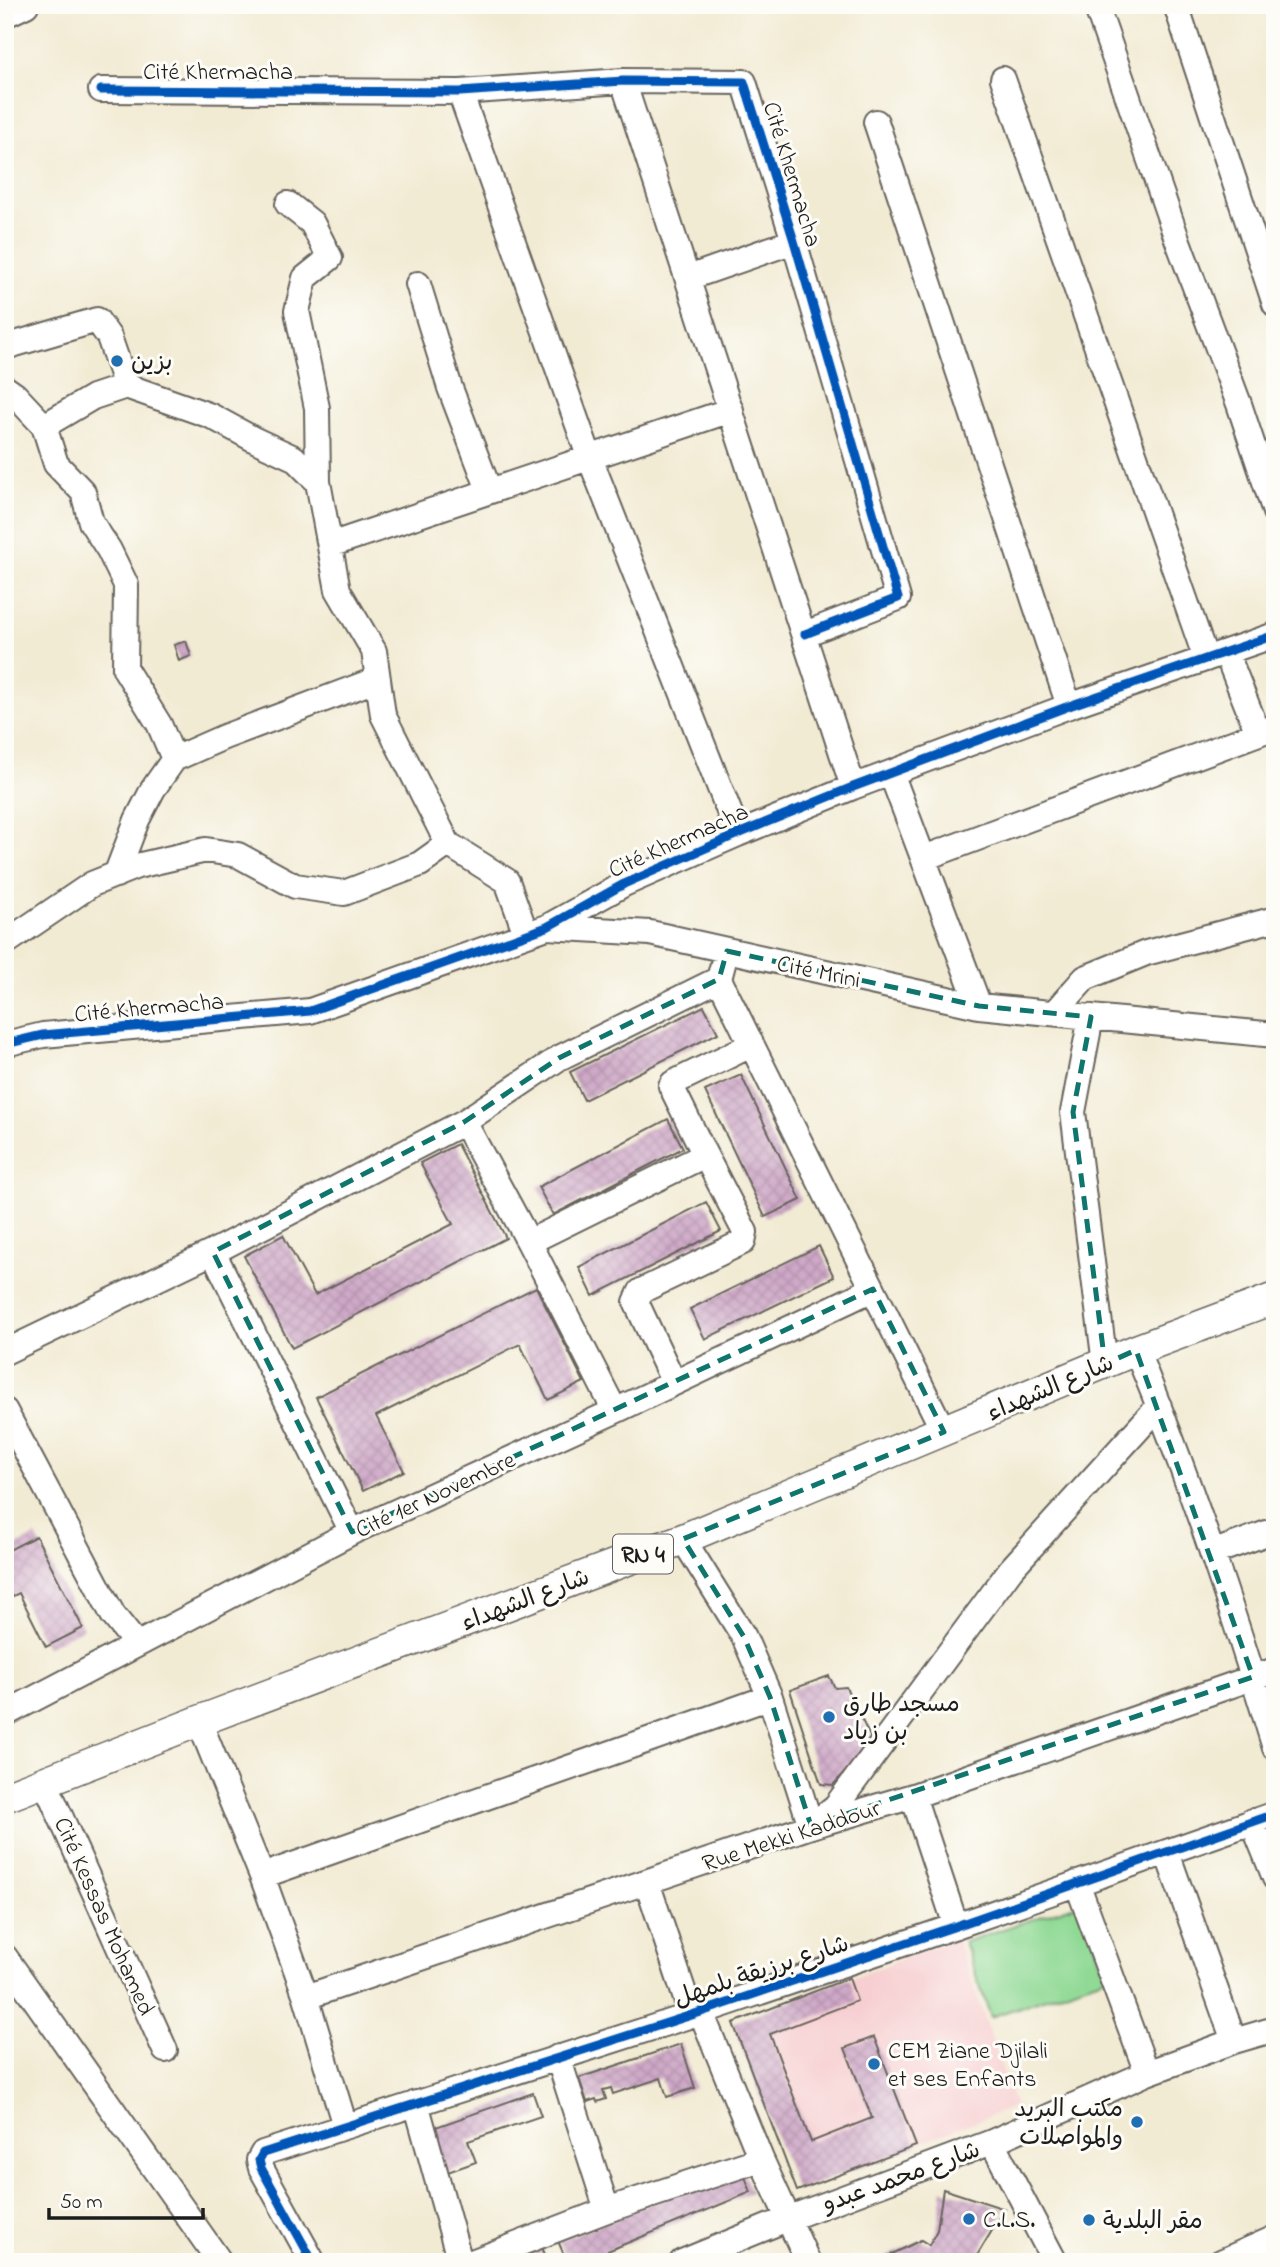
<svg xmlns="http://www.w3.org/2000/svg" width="1280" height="2267" viewBox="0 0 1280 2267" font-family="'Indie Flower','Playpen Sans Arabic',sans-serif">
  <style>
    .built { fill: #f7cfd2 }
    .park { fill: #8fd994; stroke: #567a58; stroke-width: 2 }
    .building { fill: url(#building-cross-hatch) }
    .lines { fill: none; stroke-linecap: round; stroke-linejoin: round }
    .minor-casing { stroke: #67645c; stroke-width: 28 }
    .major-casing { stroke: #67645c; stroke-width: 33 }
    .minor { stroke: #fff; stroke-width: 24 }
    .major { stroke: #fff; stroke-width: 30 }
    .cycleway-casing { stroke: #fdfcf7; stroke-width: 13 }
    .cycleway { stroke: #0057b8; stroke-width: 9 }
    .marked { fill: none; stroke: #0f766e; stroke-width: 5; stroke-dasharray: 14 9; stroke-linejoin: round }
    .poi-dot { fill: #1f6fb2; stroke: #fdfcf7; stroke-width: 2.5 }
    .labels { text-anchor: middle; stroke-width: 6; stroke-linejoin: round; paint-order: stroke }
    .shield { fill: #fdfcf7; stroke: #605f5e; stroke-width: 2 }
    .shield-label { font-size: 23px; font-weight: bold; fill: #1c1c1c }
    .street-label { font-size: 24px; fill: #1c1c1c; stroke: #fdfcf7 }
    .poi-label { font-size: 24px; fill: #1c1c1c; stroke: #fdfcf7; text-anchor: start }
  </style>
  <defs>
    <pattern id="building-cross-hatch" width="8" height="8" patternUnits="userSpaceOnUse" patternTransform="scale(1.75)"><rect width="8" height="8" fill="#cfa9c8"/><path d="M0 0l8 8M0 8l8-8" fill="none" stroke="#b191ab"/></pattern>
  </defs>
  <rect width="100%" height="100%" fill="#fdfcf7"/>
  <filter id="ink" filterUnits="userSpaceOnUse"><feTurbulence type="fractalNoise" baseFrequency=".0143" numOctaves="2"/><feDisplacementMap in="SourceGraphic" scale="14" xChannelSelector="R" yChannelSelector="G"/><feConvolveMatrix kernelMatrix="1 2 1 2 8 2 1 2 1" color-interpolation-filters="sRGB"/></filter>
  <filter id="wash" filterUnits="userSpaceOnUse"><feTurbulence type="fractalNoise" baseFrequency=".00686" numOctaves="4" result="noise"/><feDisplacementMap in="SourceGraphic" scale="28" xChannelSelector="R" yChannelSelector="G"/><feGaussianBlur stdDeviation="1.57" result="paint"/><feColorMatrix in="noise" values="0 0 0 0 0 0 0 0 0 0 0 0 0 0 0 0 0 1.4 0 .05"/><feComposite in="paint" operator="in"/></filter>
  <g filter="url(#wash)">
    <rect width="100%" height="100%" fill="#f2ebd4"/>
    <!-- built -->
    <path class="built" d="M 957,1938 L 1015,2106 L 797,2191 L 733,2023 Z"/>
    <!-- park -->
    <path class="park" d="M 1081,1903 L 1106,1977 L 991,2017 L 964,1942 Z"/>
    <g id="blocks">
      <!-- building -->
      <path class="building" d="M 186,641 L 191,656 L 179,661 L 174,645 Z
        M 704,1006 L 718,1033 L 584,1100 L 570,1072 Z
        M 741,1075 L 801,1200 L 765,1217 L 705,1091 Z
        M 668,1119 L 683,1148 L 553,1215 L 538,1187 Z
        M 457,1144 L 506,1238 L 292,1348 L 244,1256 L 283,1235 L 315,1295 L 453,1224 L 420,1163 Z
        M 706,1202 L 721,1231 L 593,1296 L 579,1267 Z
        M 819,1246 L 834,1277 L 705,1339 L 690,1309 Z
        M 536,1287 L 584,1382 L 548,1400 L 520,1344 L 376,1416 L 404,1471 L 363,1491 L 316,1397 Z
        M 36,1536 L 83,1628 L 46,1647 L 19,1593 L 5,1600 L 5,1552 Z
        M 829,1676 L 835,1688 L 846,1687 L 873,1743 L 833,1785 L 821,1784 L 790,1690 Z
        M 849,1978 L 857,2001 L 770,2034 L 811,2142 L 872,2118 L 845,2048 L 874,2037 L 916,2146 L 797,2191 L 733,2023 Z
        M 681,2044 L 695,2088 L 667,2097 L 661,2078 L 613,2094 L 611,2088 L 603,2090 L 606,2099 L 597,2102 L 596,2099 L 587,2102 L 579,2078 Z
        M 533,2093 L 541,2116 L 468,2141 L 476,2162 L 445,2173 L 430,2129 Z
        M 741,2167 L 751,2192 L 581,2262 L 567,2262 L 558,2241 Z
        M 943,2189 L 1005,2209 L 973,2262 L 884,2262 L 886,2257 L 921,2240 L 929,2245 L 937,2230 Z
        M 541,2245 L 548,2262 L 500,2262 Z"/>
    </g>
  </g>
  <g filter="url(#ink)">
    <use href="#blocks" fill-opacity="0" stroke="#67645c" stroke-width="2"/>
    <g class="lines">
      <defs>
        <path id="minor" d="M 1096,5 L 1176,236 L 1239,404 L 1275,512
          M 1176,5 L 1275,304
          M 5,15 L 26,5
          M 1003,79 L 1206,659
          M 623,81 L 853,787
          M 101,90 L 460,92 L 623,81 L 744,82 L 794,241 L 898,598 L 805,634
          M 460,92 L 589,456 L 738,834
          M 876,122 L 1069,706
          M 288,204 L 312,223 L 330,258 L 305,278 L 297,311 L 317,408 L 318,482 L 338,590 L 374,651 L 383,715 L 448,844 L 507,881 L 526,934
          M 688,278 L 794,241
          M 418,284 L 450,388 L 489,490
          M 5,347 L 97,320 L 109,337 L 126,386
          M 5,388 L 15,395 L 44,426 L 56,464 L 83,492 L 91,522 L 109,550 L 126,585 L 125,669 L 159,724 L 174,759
          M 44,426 L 93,397 L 126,386 L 211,416 L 255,440 L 294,458 L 318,482
          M 330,545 L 731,410
          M 1226,652 L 1258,733
          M 891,773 L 979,1006
          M 924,858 L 1275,727
          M 116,875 L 137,820 L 153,789 L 174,759 L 224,737 L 378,679
          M 547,927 L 650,933 L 979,1006 L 1275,1035
          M 5,943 L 92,884 L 137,866 L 206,850 L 238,855 L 295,886 L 344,893 L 420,864 L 448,844
          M 723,964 L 719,979 L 944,1432
          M 1054,1013 L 1085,978 L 1146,953 L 1275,919
          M 1091,1017 L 1073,1112 L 1105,1364
          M 5,1044 L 43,1035 L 310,1011 L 547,927 L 624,884 L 738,834 L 853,787 L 1069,706 L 1275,635
          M 464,1122 L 529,1242 L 615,1411
          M 529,1242 L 705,1155 L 671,1086 L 673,1083 L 751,1045
          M 213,1252 L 352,1532
          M 1136,1350 C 1190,1480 1234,1614 1275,1748
          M 5,1352 L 213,1252 L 464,1122 L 559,1058 L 719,979
          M 674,1383 L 636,1302 L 641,1291 L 743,1242 L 745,1232 L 705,1155
          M 5,1411 L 113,1615 L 137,1645
          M 683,1539 L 744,1637 L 770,1697 L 811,1826 L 836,1806 L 1011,1569 L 1159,1406
          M 1212,1553 L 1275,1530
          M 5,1714 L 352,1532 L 615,1411 L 873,1289
          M 199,1721 L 262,1876 L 306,1997 L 345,2126
          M 45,1782 L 165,2050
          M 913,1796 L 956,1926
          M 1252,1821 L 1275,1878
          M 1167,1853 L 1234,2041
          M 262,1876 L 770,1697
          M 647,1882 L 691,2014
          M 1077,1883 L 1147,2073
          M 5,1957 L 220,2262
          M 306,1997 L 811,1826 L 913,1796 L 1275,1670
          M 701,2012 L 761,2159 L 808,2262
          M 558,2057 L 607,2210
          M 416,2103 L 460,2262
          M 992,2142 L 1055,2262
          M 313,2262 L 261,2168 L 259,2160 L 263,2153 L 701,2012 L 956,1926 L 1275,1814
          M 472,2262 L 607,2210 L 761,2159
          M 682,2262 L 787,2219 L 992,2142 L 1147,2073 L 1234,2041 L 1275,2029
          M 1221,2262 L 1275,2238"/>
        <path id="major" d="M 5,1797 L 199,1721 L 683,1539 L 1136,1350 L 1275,1298"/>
      </defs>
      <!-- minor casing -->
      <use href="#minor" class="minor-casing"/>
      <!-- major casing -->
      <use href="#major" class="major-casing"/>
      <!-- minor -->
      <use href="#minor" class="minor"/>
      <!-- major -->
      <use href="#major" class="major"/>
      <defs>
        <path id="cycleway" d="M 101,90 L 460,92 L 623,81 L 744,82 L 794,241 L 898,598 L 805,634
          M 5,1044 L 43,1035 L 310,1011 L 547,927 L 624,884 L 738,834 L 853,787 L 1069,706 L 1275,635
          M 313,2262 L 261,2168 L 259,2160 L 263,2153 L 701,2012 L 956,1926 L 1275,1814"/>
      </defs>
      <!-- cycleway casing -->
      <use href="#cycleway" class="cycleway-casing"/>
      <!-- cycleway -->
      <use href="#cycleway" class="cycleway"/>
    </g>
  </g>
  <!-- marked area -->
  <path class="marked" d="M 727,951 L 979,1006 L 1091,1017 L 1073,1112 L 1105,1364 L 1136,1350 L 1253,1677 L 811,1826 L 770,1697 L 744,1637 L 683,1539 L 944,1432 L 873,1289 L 352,1532 L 213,1252 L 464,1122 L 559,1058 L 719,979 Z"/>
  <!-- markers -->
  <g class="poi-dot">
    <circle cx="117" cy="361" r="7"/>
    <circle cx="829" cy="1717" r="7"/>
    <circle cx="874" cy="2064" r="7"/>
    <circle cx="1137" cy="2122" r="7"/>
    <circle cx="969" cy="2219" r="7"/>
    <circle cx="1089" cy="2220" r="7"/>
  </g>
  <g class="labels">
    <!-- shield labels -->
    <rect class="shield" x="613" y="1534.5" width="60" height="39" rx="5"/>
    <g class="shield-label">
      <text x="643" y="1562">RN 4</text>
    </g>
    <!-- street labels -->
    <g class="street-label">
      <text x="218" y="79">Cité Khermacha</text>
      <text transform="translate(793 174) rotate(73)" y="8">Cité Khermacha</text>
      <text transform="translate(678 840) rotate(-24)" y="8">Cité Khermacha</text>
      <text transform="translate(819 971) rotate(12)" y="8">Cité Mrini</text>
      <text transform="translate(149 1007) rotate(-5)" y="8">Cité Khermacha</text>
      <text transform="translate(1050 1387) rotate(-23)" y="8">شارع الشهداء</text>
      <text transform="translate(435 1494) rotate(-25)" y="8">Cité 1er Novembre</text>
      <text transform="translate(525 1599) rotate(-21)" y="8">شارع الشهداء</text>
      <text transform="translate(791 1835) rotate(-18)" y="8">Rue Mekki Kaddour</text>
      <text transform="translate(105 1916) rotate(66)" y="8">Cité Kessas Mohamed</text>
      <text transform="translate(761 1970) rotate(-18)" y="8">شارع برزيقة بلمهل</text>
      <text transform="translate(901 2176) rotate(-20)" y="8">شارع محمد عبدو</text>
    </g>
    <!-- poi labels -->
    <g class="poi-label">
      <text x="131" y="369">بزين</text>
      <text x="843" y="1711">مسجد طارق<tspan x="843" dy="28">بن زياد</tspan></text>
      <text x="888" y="2058">CEM Ziane Djilali<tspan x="888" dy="28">et ses Enfants</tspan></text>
      <text x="1123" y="2116" text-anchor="end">مكتب البريد<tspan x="1123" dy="28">والمواصلات</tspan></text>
      <text x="983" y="2227">C.L.S.</text>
      <text x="1103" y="2228">مقر البلدية</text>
    </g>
  </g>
  <!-- margin -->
  <rect width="1280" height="2267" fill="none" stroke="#fdfcf7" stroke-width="28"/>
  <!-- scale -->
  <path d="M49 2208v10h154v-10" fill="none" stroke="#1c1c1c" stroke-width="3.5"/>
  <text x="60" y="2208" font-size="21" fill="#1c1c1c" stroke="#fdfcf7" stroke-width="5" paint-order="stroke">50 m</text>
</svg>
